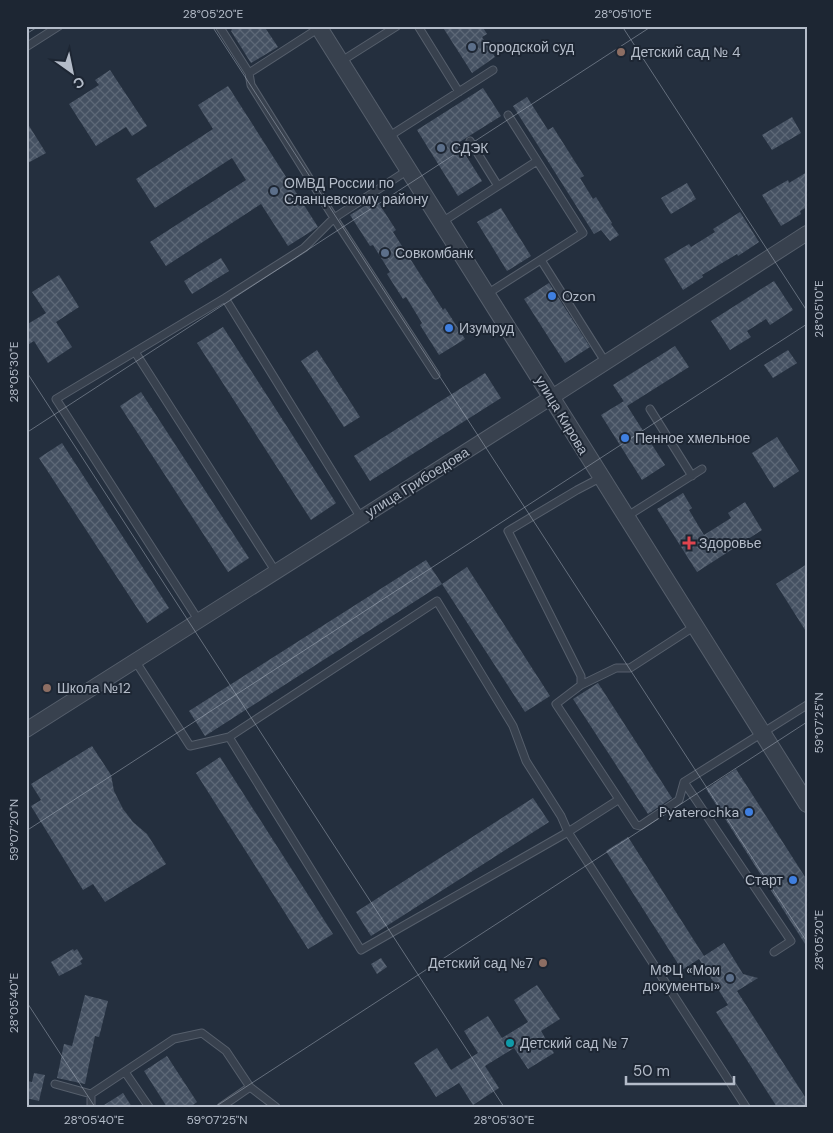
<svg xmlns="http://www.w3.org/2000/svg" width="833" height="1133" viewBox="0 0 833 1133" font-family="'DM Sans',sans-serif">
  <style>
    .building { fill: url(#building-cross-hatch) }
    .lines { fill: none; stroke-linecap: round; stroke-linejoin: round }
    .service-casing { stroke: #565f6c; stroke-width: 9 }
    .minor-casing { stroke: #565f6c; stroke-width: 16 }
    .tertiary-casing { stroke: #565f6c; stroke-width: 18 }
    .service { stroke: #38414e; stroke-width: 7 }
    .minor { stroke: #38414e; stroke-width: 14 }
    .tertiary { stroke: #38414e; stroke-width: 16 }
    .ticks { fill: none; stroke: #b4bcc9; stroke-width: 1; stroke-opacity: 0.45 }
    .service-dot { fill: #5c6f8a; stroke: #1d2633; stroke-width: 2 }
    .education-dot { fill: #8d6e63; stroke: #1d2633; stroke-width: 2 }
    .shop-dot { fill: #3f7fe0; stroke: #1d2633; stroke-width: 2 }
    .health-dot { fill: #e0444e; stroke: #1d2633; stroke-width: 2 }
    .culture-dot { fill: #0f9aa8; stroke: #1d2633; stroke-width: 2 }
    .labels { text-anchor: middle; stroke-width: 4; stroke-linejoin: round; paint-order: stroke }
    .poi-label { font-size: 14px; fill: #b4bcc9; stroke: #1d2633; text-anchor: start }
    .street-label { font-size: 14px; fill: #b4bcc9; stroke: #1d2633 }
    .neatline { fill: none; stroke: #b4bcc9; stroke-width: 2 }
    .ticks-label { font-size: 12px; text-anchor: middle; fill: #b4bcc9 }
  </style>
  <defs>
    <pattern id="building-cross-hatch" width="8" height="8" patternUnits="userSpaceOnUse" patternTransform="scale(1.25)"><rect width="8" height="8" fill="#455162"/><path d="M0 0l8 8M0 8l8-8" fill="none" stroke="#5d6877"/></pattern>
  </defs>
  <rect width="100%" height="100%" fill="#242f3e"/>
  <!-- building -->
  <path class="building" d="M 230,26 L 264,26 L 278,47 L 251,63 L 231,31 L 232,30 Z
    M 442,26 L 482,26 L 487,34 L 482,37 L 495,57 L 472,73 Z
    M 110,70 L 147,126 L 132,136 L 126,127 L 96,146 L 69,104 L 99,85 L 95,80 Z
    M 228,86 L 318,227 L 288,246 L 261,204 L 166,266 L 150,242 L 246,180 L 232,158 L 155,208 L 136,179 L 213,129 L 198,105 Z
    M 483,88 L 501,116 L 458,143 L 482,181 L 458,196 L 417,130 Z
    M 527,97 L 548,130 L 553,127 L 584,176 L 580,178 L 593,199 L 596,197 L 612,223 L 611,224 L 619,235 L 610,241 L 601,230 L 594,234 L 513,106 Z
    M 792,117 L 801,133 L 772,150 L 762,135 Z
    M 26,121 L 46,153 L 26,164 Z
    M 807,172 L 807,207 L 800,211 L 801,214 L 781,226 L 762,195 L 788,180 L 789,183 Z
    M 687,183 L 696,199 L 671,214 L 661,198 Z
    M 376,199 L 396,230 L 393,232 L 443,310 L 445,308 L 465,339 L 439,355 L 420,325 L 422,323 L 406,297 L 403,299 L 387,274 L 390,272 L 373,245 L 370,246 L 350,215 Z
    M 501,208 L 531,256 L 507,271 L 477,222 Z
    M 740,212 L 759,242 L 738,256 L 737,254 L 702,275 L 703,277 L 683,290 L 664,259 L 689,244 L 691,247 L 715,232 L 713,229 Z
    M 221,258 L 229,271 L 192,294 L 184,281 Z
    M 59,275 L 79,307 L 56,322 L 72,347 L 48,363 L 34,341 L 26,346 L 26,325 L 46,313 L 32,292 Z
    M 774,281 L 793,310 L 770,325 L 766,319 L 747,331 L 751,337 L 730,350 L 711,321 Z
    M 549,283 L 590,347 L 565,363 L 524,299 Z
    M 223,327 L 336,503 L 311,520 L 197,343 Z
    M 675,346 L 689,367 L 627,406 L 613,385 Z
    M 317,350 L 360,417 L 344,427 L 301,361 Z
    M 788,350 L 797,363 L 773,378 L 764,365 Z
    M 485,373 L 501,398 L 370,481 L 354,456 Z
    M 141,392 L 249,558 L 228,572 L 120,406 Z
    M 624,401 L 665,465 L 642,480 L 601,415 Z
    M 777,437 L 799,471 L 774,488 L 752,453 Z
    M 62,443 L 169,608 L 147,623 L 39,458 Z
    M 683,493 L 692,508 L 689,510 L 704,535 L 731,518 L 728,513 L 745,502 L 762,530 L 697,572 L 657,509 Z
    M 426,560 L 442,584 L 205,736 L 189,711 Z
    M 807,564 L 807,633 L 776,584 Z
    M 467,567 L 550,696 L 525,712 L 442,584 Z
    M 598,683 L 672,798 L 648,814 L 573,699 Z
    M 92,746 L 111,775 L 114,791 L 123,809 L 133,822 L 147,834 L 166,864 L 105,902 L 93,884 L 83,890 L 31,806 L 41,800 L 31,784 Z
    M 220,757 L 333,934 L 308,949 L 196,773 Z
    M 736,769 L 807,880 L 807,947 L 706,789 Z
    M 533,798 L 549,822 L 371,936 L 356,912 Z
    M 628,837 L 704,956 L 724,943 L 743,974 L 758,978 L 737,991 L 807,1100 L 807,1107 L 777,1107 L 716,1012 L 728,1005 L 699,959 L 682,970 L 606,851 Z
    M 73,949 L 74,951 L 77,949 L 83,959 L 80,961 L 82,964 L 59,976 L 51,962 Z
    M 381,958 L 387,967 L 377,974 L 371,964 Z
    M 537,985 L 560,1019 L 541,1031 L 554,1053 L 528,1069 L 514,1048 L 485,1066 L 499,1088 L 473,1105 L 459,1083 L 436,1097 L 414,1063 L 437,1048 L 451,1070 L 478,1053 L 464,1031 L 488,1016 L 502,1038 L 528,1022 L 514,1000 Z
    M 85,995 L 108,1001 L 99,1037 L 95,1036 L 85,1084 L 57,1078 L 64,1044 L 72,1046 Z
    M 167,1056 L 197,1102 L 190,1107 L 167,1107 L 144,1071 Z
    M 34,1073 L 45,1075 L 39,1101 L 26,1098 L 26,1081 L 32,1082 Z
    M 123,1093 L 132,1107 L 101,1107 Z"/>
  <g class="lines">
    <defs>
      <path id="service" d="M 219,26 L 249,73 L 251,85 L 334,218 L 436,375
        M 418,26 L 459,92
        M 26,47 L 59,26
        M 340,62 L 397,26
        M 249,73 L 319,28
        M 388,137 L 493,70
        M 498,186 L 537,161
        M 442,222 L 498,186 L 470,141
        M 541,260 L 606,363
        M 487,294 L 583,233 L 508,115
        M 225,298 L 361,518
        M 135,352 L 276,572
        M 650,409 L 692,476
        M 600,478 L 577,490 L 508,531 L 581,676 L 581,685 L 556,704 L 636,825 L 640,826 L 679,800 L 684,782
        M 626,517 L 702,469
        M 199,621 L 56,399 L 225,298 L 304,248 L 334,218 L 408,170
        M 136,662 L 190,746 L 229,737 L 437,601 L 513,726 L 526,761 L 561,816 L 568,832 L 746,1107
        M 581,685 L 616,668 L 630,668 L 695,626
        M 229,737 L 361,950 L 568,832 L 618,800
        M 774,952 L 791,941 L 684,782 L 807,705
        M 125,1072 L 149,1107
        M 55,1084 L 91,1094
        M 91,1107 L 91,1094 L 174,1039 L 202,1033 L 226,1051 L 250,1087 L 276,1107
        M 221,1107 L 250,1087"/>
      <path id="minor" d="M 26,730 L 552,397 L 807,233"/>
      <path id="tertiary" d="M 318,26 L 807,804"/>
    </defs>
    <!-- service casing -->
    <use href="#service" class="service-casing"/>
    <!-- minor casing -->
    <use href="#minor" class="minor-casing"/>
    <!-- tertiary casing -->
    <use href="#tertiary" class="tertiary-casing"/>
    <!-- service -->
    <use href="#service" class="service"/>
    <!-- minor -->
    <use href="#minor" class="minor"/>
    <!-- tertiary -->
    <use href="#tertiary" class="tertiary"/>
  </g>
  <!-- ticks -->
  <path class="ticks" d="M 212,26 L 807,942M 622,26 L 807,311M 26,34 L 39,26M 26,371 L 504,1107M 26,433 L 652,26M 26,831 L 807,324M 26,1001 L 95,1107M 215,1107 L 807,722"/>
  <!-- markers -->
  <g class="service-dot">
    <circle cx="472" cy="47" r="5"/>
    <circle cx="441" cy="148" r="5"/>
    <circle cx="274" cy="191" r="5"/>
    <circle cx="385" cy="253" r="5"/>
    <circle cx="730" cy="978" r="5"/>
  </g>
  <g class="education-dot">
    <circle cx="621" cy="52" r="5"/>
    <circle cx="47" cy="688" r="5"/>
    <circle cx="543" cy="963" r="5"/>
  </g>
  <g class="shop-dot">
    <circle cx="552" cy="296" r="5"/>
    <circle cx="449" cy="328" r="5"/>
    <circle cx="625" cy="438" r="5"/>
    <circle cx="749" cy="812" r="5"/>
    <circle cx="793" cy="880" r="5"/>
  </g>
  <path class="health-dot" d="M686.5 535.5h5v5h5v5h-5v5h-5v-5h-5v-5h5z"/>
  <circle class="culture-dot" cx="510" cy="1043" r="5"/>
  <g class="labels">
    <!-- poi labels -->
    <g class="poi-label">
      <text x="482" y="52">Городской суд</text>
      <text x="631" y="57">Детский сад № 4</text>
      <text x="451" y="153">СДЭК</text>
      <text x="284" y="188">ОМВД России по<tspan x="284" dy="16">Сланцевскому району</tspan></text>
      <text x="395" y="258">Совкомбанк</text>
      <text x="562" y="301">Ozon</text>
      <text x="459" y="333">Изумруд</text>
      <text x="635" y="443">Пенное хмельное</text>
      <text x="699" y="548">Здоровье</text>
      <text x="57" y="693">Школа №12</text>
      <text x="739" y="817" text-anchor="end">Pyaterochka</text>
      <text x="783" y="885" text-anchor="end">Старт</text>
      <text x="533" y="968" text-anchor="end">Детский сад №7</text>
      <text x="720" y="975" text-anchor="end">МФЦ «Мои<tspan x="720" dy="16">документы»</tspan></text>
      <text x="520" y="1048">Детский сад № 7</text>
    </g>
    <!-- street labels -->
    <g class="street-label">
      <text transform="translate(562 415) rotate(59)" y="5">улица Кирова</text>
      <text transform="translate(417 482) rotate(-32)" y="5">улица Грибоедова</text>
    </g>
  </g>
  <!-- border -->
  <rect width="833" height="1133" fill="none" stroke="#1d2633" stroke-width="55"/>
  <!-- north arrow -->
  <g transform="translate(72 72) rotate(147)" stroke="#1d2633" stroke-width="4" paint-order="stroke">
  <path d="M0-4L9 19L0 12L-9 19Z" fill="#b4bcc9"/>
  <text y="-8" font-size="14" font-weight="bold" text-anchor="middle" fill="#b4bcc9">С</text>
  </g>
  <!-- scale -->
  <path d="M626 1076v8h108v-8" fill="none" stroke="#b4bcc9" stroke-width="2.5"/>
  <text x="633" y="1076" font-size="15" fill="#b4bcc9" stroke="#1d2633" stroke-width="4" paint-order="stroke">50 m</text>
  <rect x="28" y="28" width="778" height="1078" class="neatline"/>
  <g class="ticks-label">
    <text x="213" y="18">28°05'20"E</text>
    <text x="623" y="18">28°05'10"E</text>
    <text transform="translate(819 309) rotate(-90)" y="4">28°05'10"E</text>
    <text transform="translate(14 372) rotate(-90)" y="4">28°05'30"E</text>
    <text transform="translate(819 723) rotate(-90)" y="4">59°07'25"N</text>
    <text transform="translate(14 830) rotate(-90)" y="4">59°07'20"N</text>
    <text transform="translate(819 940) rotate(-90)" y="4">28°05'20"E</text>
    <text transform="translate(14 1003) rotate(-90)" y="4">28°05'40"E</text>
    <text x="94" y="1124">28°05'40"E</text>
    <text x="217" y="1124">59°07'25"N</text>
    <text x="504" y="1124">28°05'30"E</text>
  </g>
</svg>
